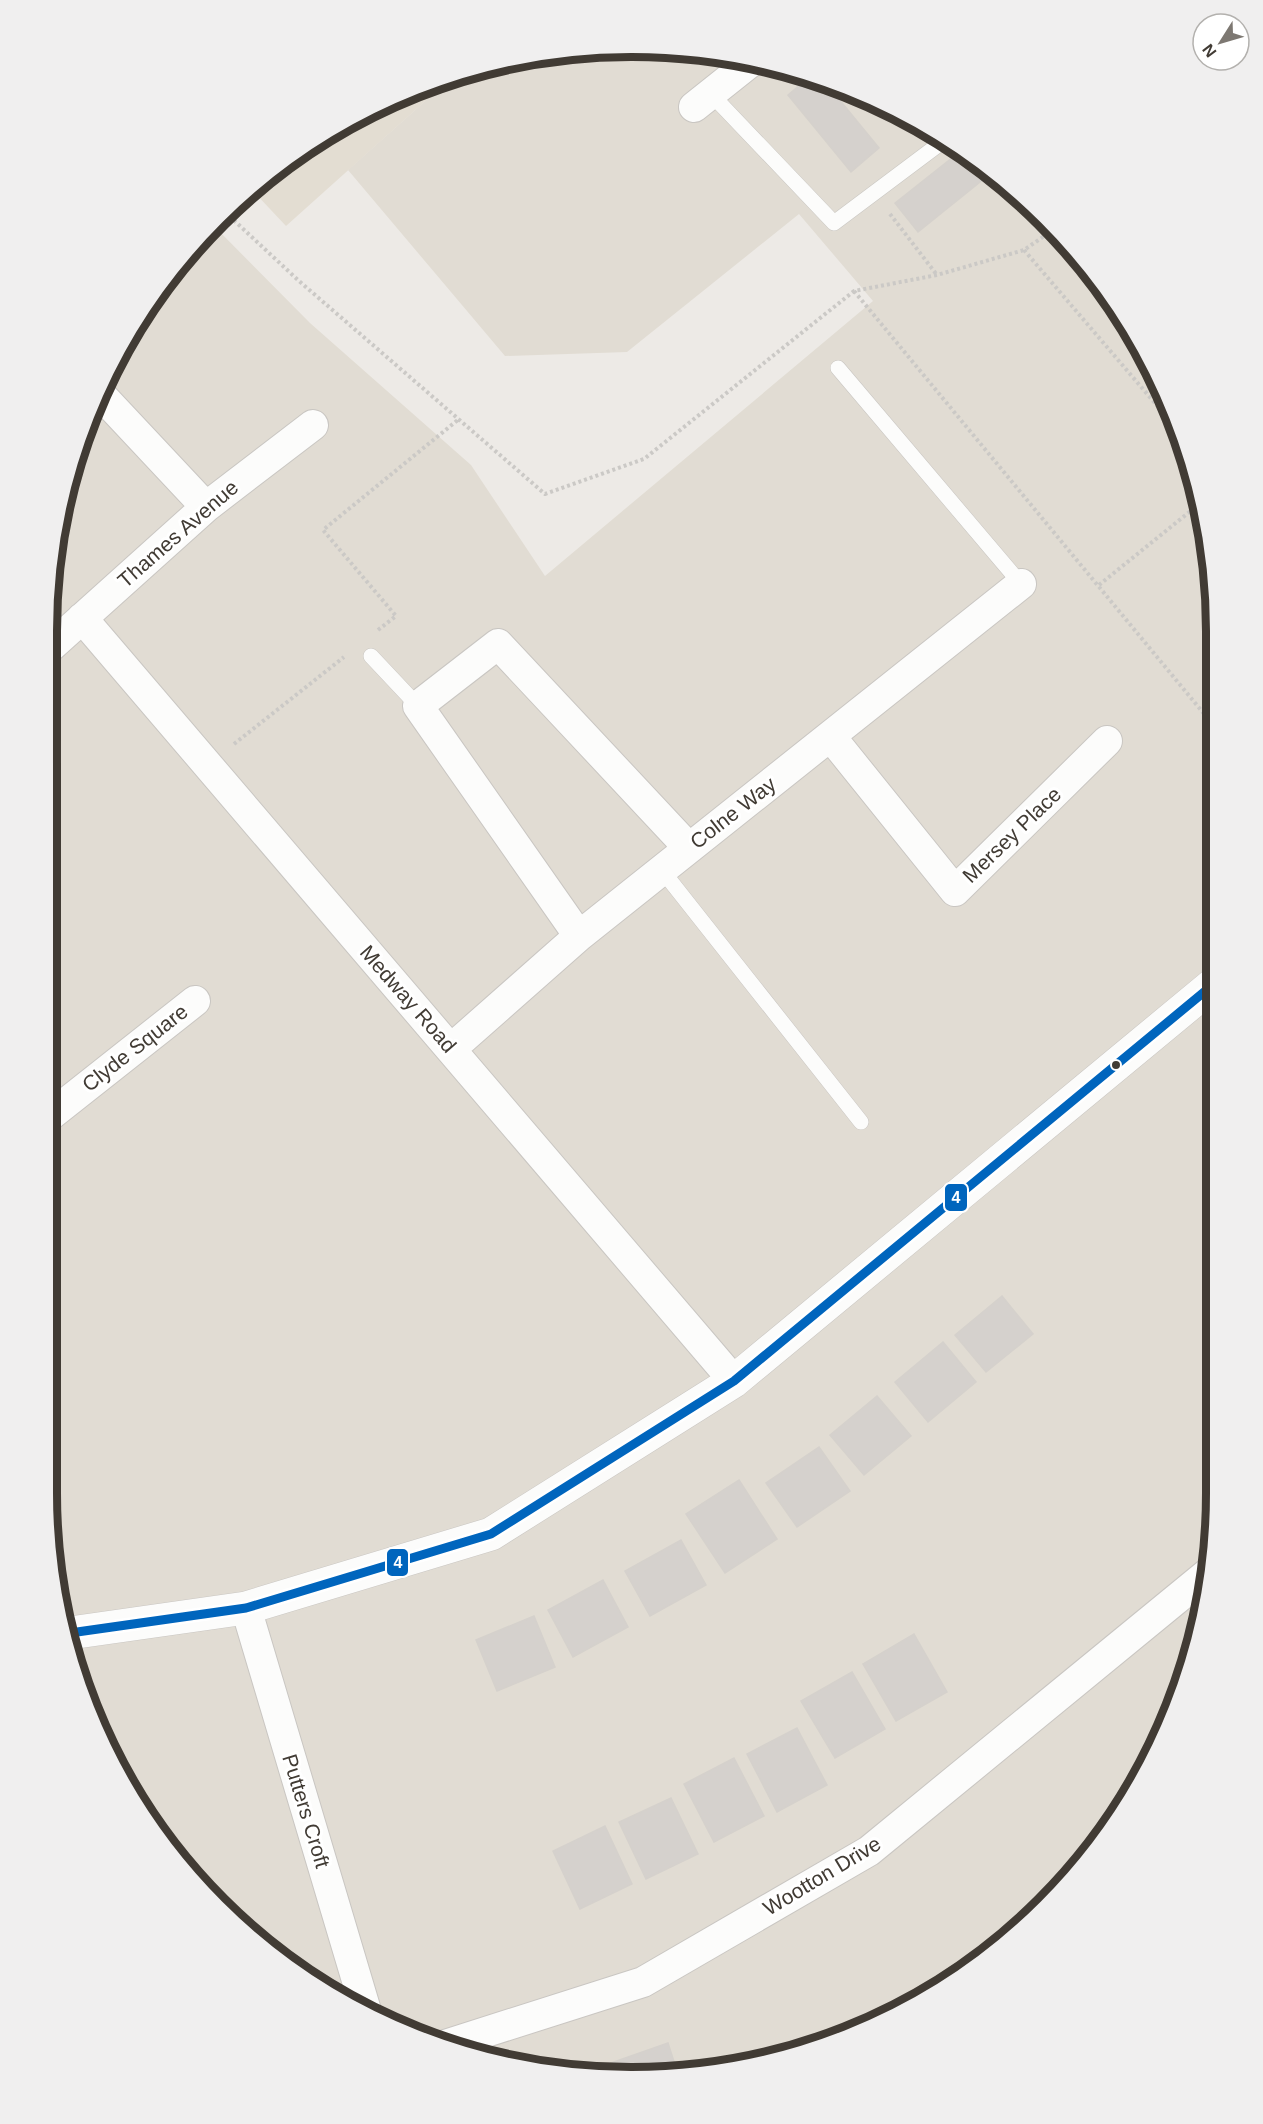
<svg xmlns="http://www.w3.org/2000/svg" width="1263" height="2124" viewBox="0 0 1263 2124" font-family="Arial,sans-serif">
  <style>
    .residential { fill: #e1dcd3 }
    .education { fill: #e3ddd2 }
    .building { fill: #d5d1cd; stroke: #d5d1cc; stroke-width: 1.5 }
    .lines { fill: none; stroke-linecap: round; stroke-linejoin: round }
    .service-casing { stroke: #c9c6c2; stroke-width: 16 }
    .minor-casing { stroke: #c9c6c2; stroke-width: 32 }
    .tertiary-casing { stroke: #c9c6c2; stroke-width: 34 }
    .path { stroke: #cbc9c6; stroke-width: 4; stroke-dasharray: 3 3; stroke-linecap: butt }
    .service { stroke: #fcfcfb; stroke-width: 15 }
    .minor { stroke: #fcfcfb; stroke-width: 30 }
    .tertiary { stroke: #fcfcfb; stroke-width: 33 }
    .bus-1-casing { stroke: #fff; stroke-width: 14 }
    .bus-1 { stroke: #0065bd; stroke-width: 9 }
    .bus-dot { fill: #413b34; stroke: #fff; stroke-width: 2 }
    .labels { text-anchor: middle; stroke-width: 6; stroke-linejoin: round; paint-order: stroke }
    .street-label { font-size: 21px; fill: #413b34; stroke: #fff }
    .rim { fill: none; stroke: #413b34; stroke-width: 8 }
    .line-badge { stroke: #fff; stroke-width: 2 }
    .badge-label { font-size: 16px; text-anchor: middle; font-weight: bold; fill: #fff }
  </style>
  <rect width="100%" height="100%" fill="#edeae6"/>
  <!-- residential -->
  <path class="residential" d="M 632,47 L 746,58 L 856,91 L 957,145 L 1071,246 L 1138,339 L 1186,444 L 1215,593 L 1215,1531 L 1185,1681 L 1118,1818 L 1045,1906 L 987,1957 L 891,2017 L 819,2047 L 708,2072 L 631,2077 L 444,2047 L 372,2017 L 276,1957 L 167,1848 L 107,1752 L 77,1680 L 47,1492 L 48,593 L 78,443 L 145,306 L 212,224 L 310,323 L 471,465 L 545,576 L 873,301 L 799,214 L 627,352 L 505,356 L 348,170 L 451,78 L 518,58 Z"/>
  <!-- education -->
  <path class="education" d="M 451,78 L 286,226 L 252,190 L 307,145 L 408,91 Z"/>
  <!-- building -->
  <path class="building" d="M 809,77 L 824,81 L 879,148 L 851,172 L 788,95 Z
    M 962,150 L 990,174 L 918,232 L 895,203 Z
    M 1002,1296 L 1033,1334 L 986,1372 L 955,1335 Z
    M 943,1342 L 976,1382 L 928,1422 L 895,1382 Z
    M 877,1396 L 911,1436 L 864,1475 L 830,1435 Z
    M 819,1447 L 850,1491 L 797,1527 L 766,1483 Z
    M 739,1480 L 777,1539 L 725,1573 L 686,1514 Z
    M 681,1540 L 706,1585 L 650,1616 L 625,1571 Z
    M 603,1580 L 628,1627 L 573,1657 L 548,1610 Z
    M 534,1616 L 555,1667 L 497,1691 L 476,1640 Z
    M 914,1634 L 947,1692 L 896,1721 L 863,1664 Z
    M 852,1672 L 885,1729 L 835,1758 L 801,1701 Z
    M 797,1728 L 827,1785 L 777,1812 L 747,1754 Z
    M 734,1758 L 764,1816 L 714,1842 L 684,1784 Z
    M 671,1798 L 698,1854 L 646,1879 L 619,1822 Z
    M 605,1826 L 632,1884 L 580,1909 L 553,1851 Z
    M 668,2043 L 678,2074 L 631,2077 L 615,2075 L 611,2063 Z"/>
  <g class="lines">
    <defs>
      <path id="service" d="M 711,94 L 834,223 L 946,139
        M 838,368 L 1021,584
        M 371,656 L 418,706
        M 661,869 L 861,1122"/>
      <path id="minor" d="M 694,107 L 753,60
        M 101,395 L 206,507
        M 82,618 L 734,1381
        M 48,649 L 206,507 L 313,425
        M 831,737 L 955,891 L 1107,741
        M 579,936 L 418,706 L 498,644 L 688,847
        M 451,1049 L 579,936 L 1021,584
        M 47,1118 L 195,1001
        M 246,1608 L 367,2014
        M 442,2046 L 643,1982 L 869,1851 L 1207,1574"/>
      <path id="tertiary" d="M 70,1633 L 246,1608 L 491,1534 L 734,1381 L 1215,983"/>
    </defs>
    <!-- service casing -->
    <use href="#service" class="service-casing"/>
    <!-- minor casing -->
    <use href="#minor" class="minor-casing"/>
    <!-- tertiary casing -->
    <use href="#tertiary" class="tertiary-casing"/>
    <!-- path -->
    <path class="path" d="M 225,212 L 299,281 L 545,494 L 644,459 L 854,291 L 937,275 L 1024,250 L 1053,230
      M 890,214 L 937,275
      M 1024,250 L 1160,409 L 1171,411
      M 854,291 L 1215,727
      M 1099,585 L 1198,505
      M 378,630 L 396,616 L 323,530 L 459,419
      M 234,744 L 344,657"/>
    <!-- service -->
    <use href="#service" class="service"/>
    <!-- minor -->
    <use href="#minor" class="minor"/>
    <!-- tertiary -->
    <use href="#tertiary" class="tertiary"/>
    <defs>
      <path id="bus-1" d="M 70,1633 L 246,1608 L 491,1534 L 734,1381 L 1215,983"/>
    </defs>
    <!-- bus-1 casing -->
    <use href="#bus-1" class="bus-1-casing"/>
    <!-- bus-1 -->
    <use href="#bus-1" class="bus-1"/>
  </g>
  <!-- markers -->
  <circle class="bus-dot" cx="1116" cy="1065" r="5"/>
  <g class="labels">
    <!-- street labels -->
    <g class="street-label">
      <text transform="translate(178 534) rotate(-41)" y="7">Thames Avenue</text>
      <text transform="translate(733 813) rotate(-38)" y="7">Colne Way</text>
      <text transform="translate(1012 835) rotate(-44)" y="7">Mersey Place</text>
      <text transform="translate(408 999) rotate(49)" y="7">Medway Road</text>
      <text transform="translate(135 1048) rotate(-38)" y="7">Clyde Square</text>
      <text transform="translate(306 1811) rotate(73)" y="7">Putters Croft</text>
      <text transform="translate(822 1876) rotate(-31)" y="7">Wootton Drive</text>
    </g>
  </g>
  <!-- crop -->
  <path d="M0 0H1263V2124H0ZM631 57H632A574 574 0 0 1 1206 631V1493A574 574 0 0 1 632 2067H631A574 574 0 0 1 57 1493V631A574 574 0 0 1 631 57Z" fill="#f0efef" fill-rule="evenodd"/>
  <path class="rim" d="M631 57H632A574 574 0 0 1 1206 631V1493A574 574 0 0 1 632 2067H631A574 574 0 0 1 57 1493V631A574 574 0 0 1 631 57Z"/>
  <g class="line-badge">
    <rect x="944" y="1183" width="24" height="29" rx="6" fill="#0065bd"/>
    <rect x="386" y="1548" width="23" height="29" rx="6" fill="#0065bd"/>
  </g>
  <g class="badge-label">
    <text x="956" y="1203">4</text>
    <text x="398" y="1568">4</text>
  </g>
  <!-- north arrow -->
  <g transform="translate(1221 42) rotate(233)"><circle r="28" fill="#ffffff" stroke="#b3b1ae" stroke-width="1.5"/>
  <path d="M0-4.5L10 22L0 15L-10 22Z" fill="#7d7872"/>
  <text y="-9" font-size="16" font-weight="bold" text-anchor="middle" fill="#413b34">N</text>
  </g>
</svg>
